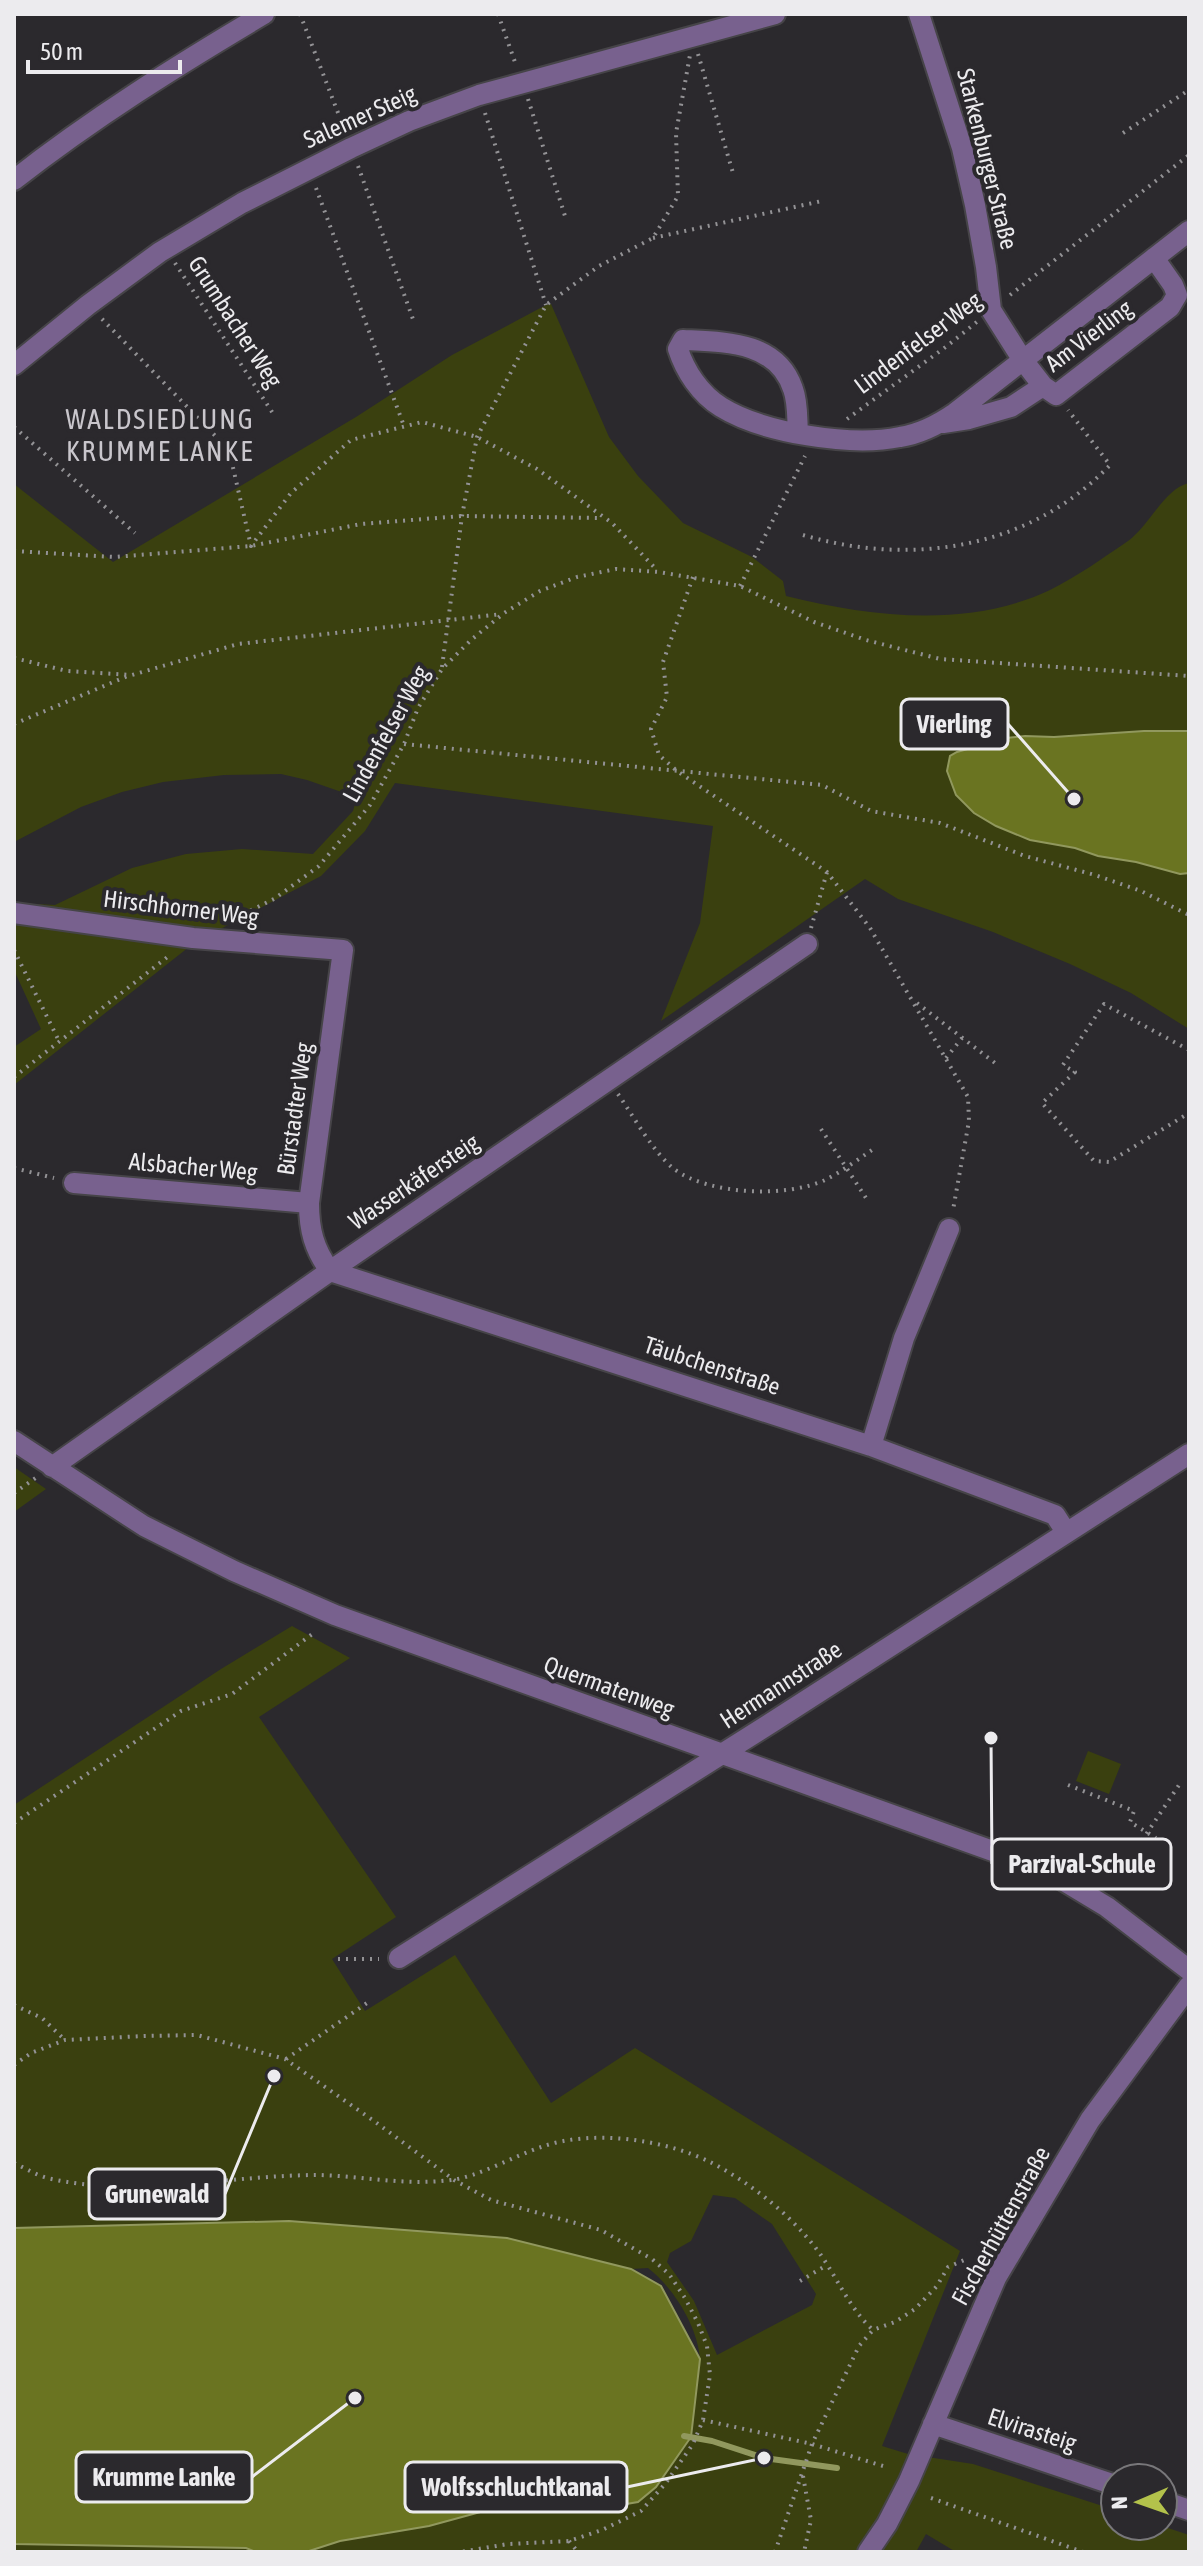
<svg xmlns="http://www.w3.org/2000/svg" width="1203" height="2566" viewBox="0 0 1203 2566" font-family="'Asap Condensed',sans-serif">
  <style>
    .green { fill: #3a400f; fill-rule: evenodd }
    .water { fill: #6a7421; stroke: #91985e; stroke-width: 2 }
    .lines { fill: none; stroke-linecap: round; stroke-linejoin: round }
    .stream { stroke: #91985e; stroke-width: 6 }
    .minor-casing { stroke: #464448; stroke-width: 24 }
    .path { stroke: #939295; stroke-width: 4; stroke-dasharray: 2 6; stroke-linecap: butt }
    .minor { stroke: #78618e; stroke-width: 20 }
    .labels { text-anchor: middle; stroke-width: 8; stroke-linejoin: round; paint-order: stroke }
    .street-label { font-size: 24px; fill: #ecebee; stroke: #2b292d }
    .quarter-label { font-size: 28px; letter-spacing: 2px; fill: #c9c6cc; stroke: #2b292d }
    .leader { fill: none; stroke: #ecebee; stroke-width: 3 }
    .callout-dot { fill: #ecebee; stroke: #2b292d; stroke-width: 3 }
    .callout { fill: #2b292d; stroke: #ecebee; stroke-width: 3 }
    .callout-label { font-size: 26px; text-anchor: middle; font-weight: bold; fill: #ecebee }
  </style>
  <rect width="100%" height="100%" fill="#2b292d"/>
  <!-- green -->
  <path class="green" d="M 551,304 L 609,437 L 638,476 L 683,523 L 752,557 L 783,581 L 786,596 C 871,617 968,629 1050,590 C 1078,576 1103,558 1128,541 C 1149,526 1165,488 1189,483 L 1189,731 L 1054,737 L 1025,736 L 1006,738 L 957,752 L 963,803 L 974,813 L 996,826 L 1030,840 L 1075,848 L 1098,856 L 1136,862 L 1180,874 L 1189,873 L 1189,1029 L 1131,993 L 1070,964 L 993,932 L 898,899 L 865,879 L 661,1021 L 700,923 L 713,826 L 395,783 L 365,831 L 321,876 L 194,943 L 14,1085 L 14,1047 L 41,1029 L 14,970 L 14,903 L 55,905 L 132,868 L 186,854 L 242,849 L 313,854 L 353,811 L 355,804 L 353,796 L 307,780 L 281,774 L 224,775 L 163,782 L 122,792 L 81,807 L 14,842 L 14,484 L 113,562 L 356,417 L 452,355 L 546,305 Z
    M 14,1467 L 46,1489 L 14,1512 Z
    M 292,1626 L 350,1658 L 259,1717 L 396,1917 L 332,1959 L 365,2011 L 455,1955 L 551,2103 L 635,2048 L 960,2251 L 882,2446 L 908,2454 L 973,2464 L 1115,2510 L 1115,2526 L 1162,2526 L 1189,2535 L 1189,2552 L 956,2552 L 926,2534 L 916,2552 L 306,2552 L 340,2541 L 429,2526 L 495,2508 L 566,2505 L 603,2508 L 638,2502 L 656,2486 L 700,2359 C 698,2327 673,2287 648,2268 L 631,2269 L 507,2238 L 289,2221 L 14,2228 L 14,1805 L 221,1669 ZM 713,2195 L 735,2198 L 772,2224 L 816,2294 L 812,2305 L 717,2355 L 694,2301 L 667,2262 L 670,2253 L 691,2241 Z
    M 1088,1751 L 1121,1764 L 1109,1794 L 1076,1781 Z
    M 14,2544 L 246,2548 L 256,2552 L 14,2552 Z"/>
  <!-- water -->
  <path class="water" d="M 1144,731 L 1189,731 L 1189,873 L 1180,874 L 1136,862 L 1098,856 L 1075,848 L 1030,840 L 996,826 L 974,813 L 956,795 L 947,771 L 950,756 L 957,752 L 1006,738 L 1025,736 L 1054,737 Z
    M 289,2221 L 507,2238 L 631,2269 L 661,2286 L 700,2359 L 691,2437 L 656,2487 L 638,2502 L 603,2508 L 566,2505 L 495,2508 L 429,2526 L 340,2541 L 306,2552 L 256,2552 L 246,2548 L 14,2544 L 14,2228 Z"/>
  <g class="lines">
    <!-- stream -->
    <path class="stream" d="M 684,2436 L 712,2441 L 764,2458 L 837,2468"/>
    <defs>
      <path id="minor" d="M 919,14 L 962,148 L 975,205 L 986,267 L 991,310 L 1022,359 L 1043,386 L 1056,395 L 1170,307 L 1177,295 L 1173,285 L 1154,258
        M 14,180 C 93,118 178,65 264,14
        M 14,365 L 88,305 L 160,252 L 242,203 L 351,148 L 409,121 L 479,95 L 775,14
        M 943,423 L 969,419 L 1011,407 L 1043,386
        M 798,433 C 797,419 798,402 793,389 C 777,341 725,342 683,340 L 678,349 C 685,371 700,394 721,407 C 763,433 851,447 900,437 C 920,434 939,424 955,413 L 1189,231
        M 14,913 L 193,938 L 343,950 L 309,1203 C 309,1230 314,1249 330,1271 L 871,1446 L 1055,1515 L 1066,1532
        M 74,1183 L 309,1203
        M 14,1441 L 144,1526 L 234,1571 L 335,1615 L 1018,1860 L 1059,1878 L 1107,1907 L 1189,1970
        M 871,1446 L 904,1338 L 949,1229
        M 52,1467 L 330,1271 L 807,944
        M 399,1958 L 774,1721 L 1189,1454
        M 933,2424 L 1115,2485
        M 1163,2501 L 1189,2510
        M 868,2552 L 887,2524 L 909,2481 L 996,2278 L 1090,2120 L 1189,1986"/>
    </defs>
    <!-- minor casing -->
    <use href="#minor" class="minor-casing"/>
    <!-- path -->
    <path class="path" d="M 300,14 L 345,131
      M 498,14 L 516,65
      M 698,54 L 733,173
      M 528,99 L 565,216
      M 485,113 L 546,305
      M 1123,133 L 1189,90
      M 358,166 L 414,322
      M 316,188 L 404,426
      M 653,238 L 822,201
      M 175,263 L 274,415
      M 1010,295 L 1189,155
      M 102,319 L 229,450 L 251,546 L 291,493 L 351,440 L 422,422 L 477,437 L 537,469 L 612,523 L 657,570
      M 847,419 L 947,346 L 978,321
      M 14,427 L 135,533
      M 803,535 C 911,567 1030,549 1110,465 L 1068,410
      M 14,551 L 114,557 L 251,546 L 361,524 L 462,516 L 602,518
      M 693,577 L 663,662 L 667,697 L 651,729 L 659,755 L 677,771 L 827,872 L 870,928 L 968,1097 L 969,1121 L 953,1210
      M 740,586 L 805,456
      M 14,658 L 67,671 L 132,675 L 238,644 L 502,614
      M 442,667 L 462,516 L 477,437 L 546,305 L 599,266 L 653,238 L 678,196 L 676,133 L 690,55
      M 14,724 L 130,675
      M 404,744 L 822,785 L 871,811 L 940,823 L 1025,856 L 1095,875 L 1141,891 L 1189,915
      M 229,921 L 274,899 L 319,866 L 370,805 L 404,744 L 418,708 L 442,669 L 471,640 L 504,613 L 540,591 L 577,577 L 616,569 L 659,572 L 740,586 L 814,622 L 866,640 L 940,659 L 1189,676
      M 811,928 L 827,872
      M 14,950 L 59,1041
      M 917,1003 L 995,1063
      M 1189,1050 L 1104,1004 L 1063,1065 L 1075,1072 L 1042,1103 L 1094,1161 L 1109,1162 L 1189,1113
      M 946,1058 L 962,1038
      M 14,1077 L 170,955
      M 618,1094 C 634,1117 653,1152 674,1169 C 709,1195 786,1198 825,1180 C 841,1172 857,1160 872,1150
      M 821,1129 L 866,1198
      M 14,1168 L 54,1178
      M 14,1493 L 37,1477
      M 1068,1785 L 1134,1811 L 1130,1822 L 1156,1838
      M 14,1823 L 181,1711 L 232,1694 L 315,1632
      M 1111,1887 L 1181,1782
      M 338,1959 L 379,1959
      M 14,2005 L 42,2018 L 65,2040
      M 286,2059 L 367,2003
      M 14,2065 L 31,2053 L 65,2040 L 144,2036 L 197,2035 L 285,2059 L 374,2121 L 454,2180 L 491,2200 L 601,2230 L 652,2259 L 669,2274 L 685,2298 L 698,2323 L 707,2346 L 710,2375 L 703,2420 L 693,2444 L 665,2484 L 641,2511 L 602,2530 L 569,2541 L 508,2544 L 460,2552
      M 14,2163 C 25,2168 36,2175 47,2178 C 131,2198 232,2175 318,2175 C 362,2176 406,2186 451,2180 C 478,2177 514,2156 541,2147 C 591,2129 665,2139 712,2163 C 752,2184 791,2215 818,2251 C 837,2277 849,2308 873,2330
      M 800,2281 L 827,2265
      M 703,2420 L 812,2444 L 883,2466
      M 803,2476 L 811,2520 L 804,2552
      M 931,2498 L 1083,2552
      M 569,2541 L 578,2552
      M 775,2552 L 812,2444 L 859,2346 L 873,2330 L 895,2322 L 915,2309 L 937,2286 L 948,2267 L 969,2258"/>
    <!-- minor -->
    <use href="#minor" class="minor"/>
  </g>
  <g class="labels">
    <!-- street labels -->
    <g class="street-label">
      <text transform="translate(360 117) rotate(-24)" y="8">Salemer Steig</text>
      <text transform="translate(987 159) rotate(76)" y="8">Starkenburger Straße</text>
      <text transform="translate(235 322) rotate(57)" y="8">Grumbacher Weg</text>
      <text transform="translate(1089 336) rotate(-37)" y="8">Am Vierling</text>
      <text transform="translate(918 343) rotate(-37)" y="8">Lindenfelser Weg</text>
      <text transform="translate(386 734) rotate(-61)" y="8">Lindenfelser Weg</text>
      <text transform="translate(181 908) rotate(7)" y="8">Hirschhorner Weg</text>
      <text transform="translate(295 1109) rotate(-82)" y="8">Bürstadter Weg</text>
      <text transform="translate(193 1167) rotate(5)" y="8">Alsbacher Weg</text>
      <text transform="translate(414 1182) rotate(-34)" y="8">Wasserkäfersteig</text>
      <text transform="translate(712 1366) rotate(18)" y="8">Täubchenstraße</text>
      <text transform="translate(781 1685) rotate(-33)" y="8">Hermannstraße</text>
      <text transform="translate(609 1687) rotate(20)" y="8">Quermatenweg</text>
      <text transform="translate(1001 2226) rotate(-61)" y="8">Fischerhüttenstraße</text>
      <text transform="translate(1032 2430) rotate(18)" y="8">Elvirasteig</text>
    </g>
    <!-- quarter labels -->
    <g class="quarter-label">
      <text x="160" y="429">WALDSIEDLUNG<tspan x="160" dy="32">KRUMME LANKE</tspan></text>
    </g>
  </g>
  <!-- callouts -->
  <path class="leader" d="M1074 799L1008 724M991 1738L992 1864M274 2076L225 2194M355 2398L252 2477M764 2458L627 2487"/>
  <g class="callout-dot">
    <circle cx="1074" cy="799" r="8"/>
    <circle cx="991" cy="1738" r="8"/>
    <circle cx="274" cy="2076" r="8"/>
    <circle cx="355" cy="2398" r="8"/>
    <circle cx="764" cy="2458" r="8"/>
  </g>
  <g class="callout">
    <rect x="901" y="699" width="107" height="50" rx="8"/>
    <rect x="992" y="1839" width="179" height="50" rx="8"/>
    <rect x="89" y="2169" width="136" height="50" rx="8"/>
    <rect x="76" y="2452" width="176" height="50" rx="8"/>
    <rect x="405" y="2462" width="222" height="50" rx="8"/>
  </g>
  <g class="callout-label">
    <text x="954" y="733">Vierling</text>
    <text x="1082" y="1873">Parzival-Schule</text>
    <text x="157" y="2203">Grunewald</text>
    <text x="164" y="2486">Krumme Lanke</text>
    <text x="516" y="2496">Wolfsschluchtkanal</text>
  </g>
  <!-- border -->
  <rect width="1203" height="2566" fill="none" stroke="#ecebee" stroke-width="32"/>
  <!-- north arrow -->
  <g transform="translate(1139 2502) rotate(268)"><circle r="38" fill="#2b292d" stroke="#78777a" stroke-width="2"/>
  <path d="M0-6L14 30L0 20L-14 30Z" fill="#b3c24b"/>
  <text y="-12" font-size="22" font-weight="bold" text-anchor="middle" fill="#ecebee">N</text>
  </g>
  <!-- scale -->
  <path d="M28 60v12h152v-12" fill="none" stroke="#ecebee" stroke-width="4"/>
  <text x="40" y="60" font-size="24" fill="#ecebee" stroke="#2b292d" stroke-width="6" paint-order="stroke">50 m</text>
</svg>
